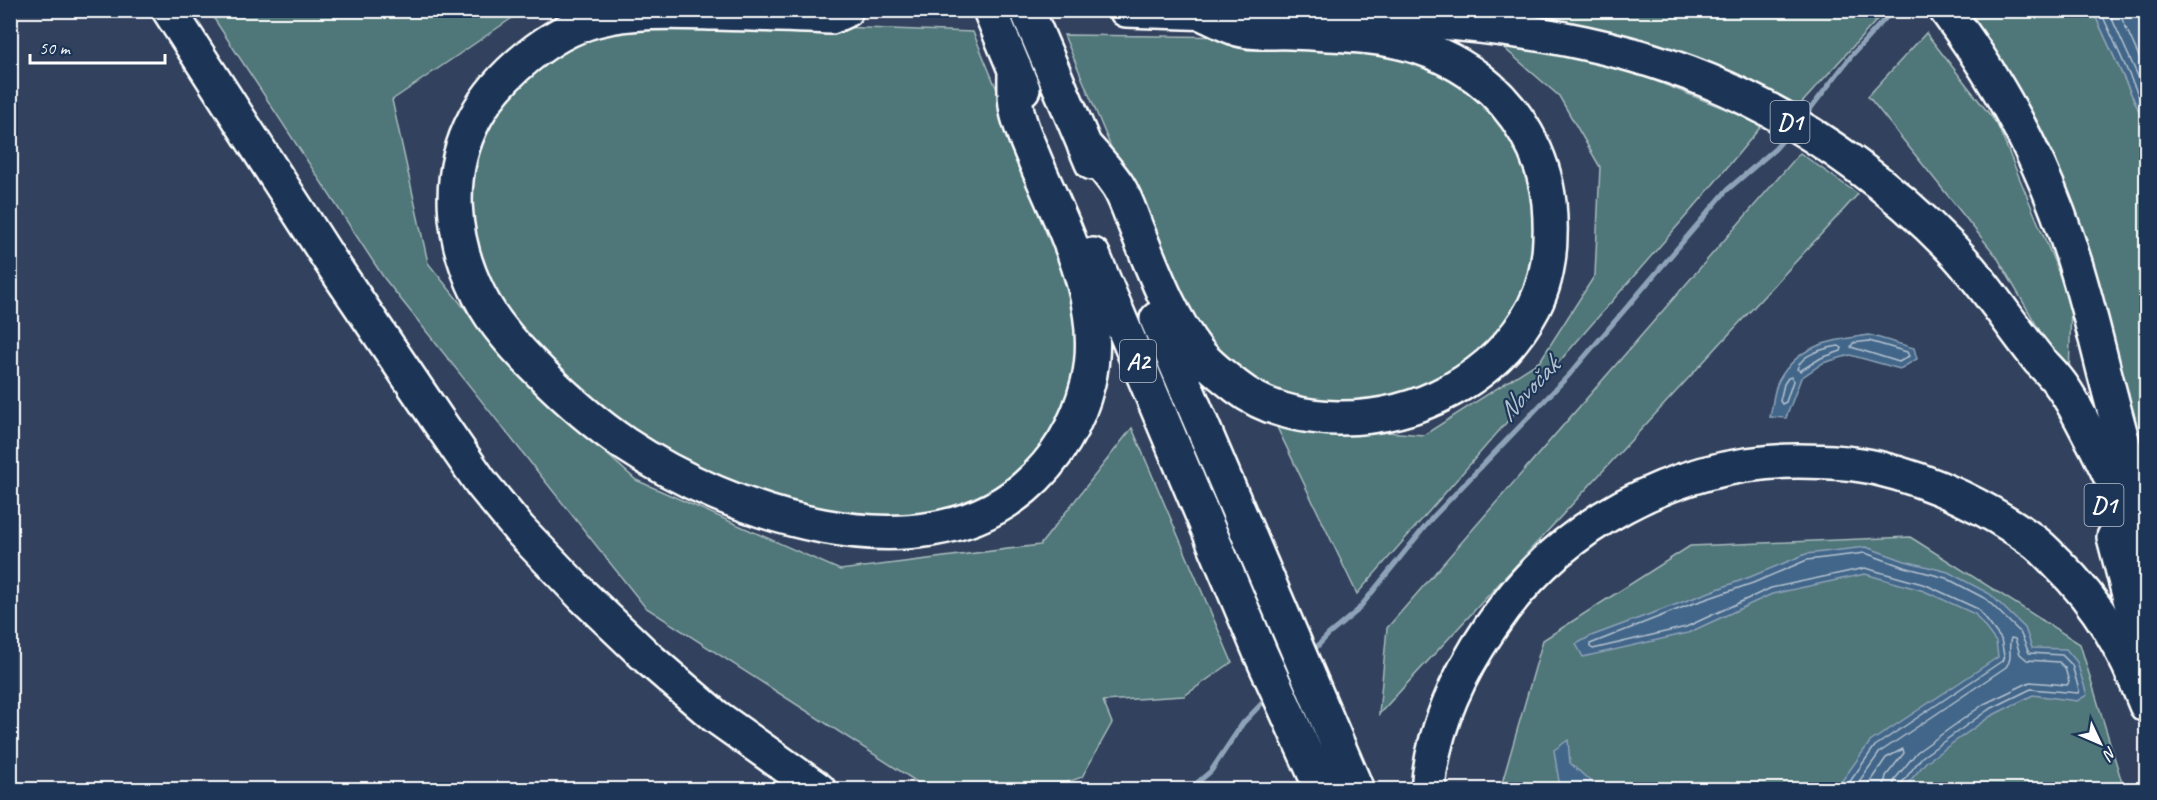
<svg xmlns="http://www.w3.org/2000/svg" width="2157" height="800" viewBox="0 0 2157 800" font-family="Caveat,sans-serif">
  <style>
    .green { fill: #4f7679; stroke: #a7babc; stroke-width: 1.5 }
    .water { fill: #436689; stroke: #8ea3b8; stroke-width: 1.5 }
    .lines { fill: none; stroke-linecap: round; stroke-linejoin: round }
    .shore { stroke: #b4c2d0; stroke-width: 1.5 }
    .stream { stroke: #8ea3b8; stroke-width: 5 }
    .primary-casing { stroke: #fff; stroke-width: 38 }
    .highway-casing { stroke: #fff; stroke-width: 38 }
    .primary { stroke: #1d3557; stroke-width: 33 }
    .highway { stroke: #1d3557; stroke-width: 33 }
    .labels { text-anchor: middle; stroke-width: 4.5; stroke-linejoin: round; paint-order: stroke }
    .shield { fill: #1d3557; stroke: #bbc2cd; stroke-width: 1.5 }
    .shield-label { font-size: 24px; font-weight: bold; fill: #fff }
    .water-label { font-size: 27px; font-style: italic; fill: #b4c2d0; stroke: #1d3557 }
  </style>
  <rect width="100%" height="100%" fill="#32425e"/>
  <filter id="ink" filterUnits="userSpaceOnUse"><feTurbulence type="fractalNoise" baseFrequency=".0167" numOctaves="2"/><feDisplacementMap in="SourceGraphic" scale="12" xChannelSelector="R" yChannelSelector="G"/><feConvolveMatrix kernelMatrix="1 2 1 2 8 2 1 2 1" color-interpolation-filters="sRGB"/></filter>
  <g filter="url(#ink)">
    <!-- green -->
    <path class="green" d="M 484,10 L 515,16 L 392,100 L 428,263 L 519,376 L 636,480 L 840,570 L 1040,545 L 1132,428 L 1232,662 L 1184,696 L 1103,701 L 1112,723 L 1082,777 L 1050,789 L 928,789 L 645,607 L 384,278 L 209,11 Z
      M 1442,11 L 1885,11 L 1798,107 L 1751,82 Z
      M 1959,11 L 2093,11 L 2146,126 L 2146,499 L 2134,442 Z
      M 675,21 L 973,32 L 1072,271 L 1079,312 L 1073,391 L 1032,466 L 992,496 L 945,515 L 890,520 L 831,512 L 744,490 L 660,452 L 598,410 L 503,314 L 478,262 L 468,215 L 471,165 L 486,125 L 509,91 L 578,38 Z
      M 1926,33 L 1997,124 L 2071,302 L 2069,381 L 1997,257 L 1868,96 Z
      M 1064,35 L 1252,37 L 1351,43 L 1436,66 L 1501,116 L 1535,182 L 1536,265 L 1518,308 L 1495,340 L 1460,370 L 1418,392 L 1339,406 L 1268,390 L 1206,346 L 1162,269 Z
      M 1489,35 L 1554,46 L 1648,78 L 1763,124 L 1700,200 L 1357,594 L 1275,423 L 1424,435 L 1540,361 L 1595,275 L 1600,167 L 1559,96 Z
      M 1800,153 L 1858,194 L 1379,714 L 1387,628 Z
      M 1910,537 L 2080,644 L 2124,789 L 1500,790 L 1543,640 L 1690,546 Z"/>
    <!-- water -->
    <path class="water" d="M 2093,11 L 2146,11 L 2146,126 Z
      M 1869,335 L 1914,348 L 1917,359 L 1900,369 L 1850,355 L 1823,363 L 1801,378 L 1786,418 L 1770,417 C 1773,405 1773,390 1779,380 C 1800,343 1831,341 1869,335 Z
      M 1866,547 L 1905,561 L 1948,572 L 1990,594 L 2025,628 L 2032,648 L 2066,649 L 2077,662 L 2087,695 L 2077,701 L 2033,695 L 1991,716 L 1926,762 L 1903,789 L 1836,789 L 1870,742 L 1998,657 L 1996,642 L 1975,614 L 1924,591 L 1865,574 L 1772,594 L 1688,633 L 1583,657 L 1576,644 L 1591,636 L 1750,577 L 1806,554 Z
      M 1568,740 L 1570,763 L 1599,789 L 1569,789 L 1559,782 L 1554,750 Z"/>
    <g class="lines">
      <!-- shore -->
      <path class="shore" d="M 2100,10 L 2146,112
        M 2108,10 L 2146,94
        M 2118,10 L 2146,72
        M 1869,341 L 1907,352 L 1909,356 L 1899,362 L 1851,347 L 1853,343 Z
        M 1839,346 L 1842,348 L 1841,351 L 1821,358 L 1800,371 L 1797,369 C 1801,354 1825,348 1839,346 Z
        M 1792,377 L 1793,381 L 1786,402 L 1782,404 L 1780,401 L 1784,384 L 1788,378 Z
        M 1844,790 L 1875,746 L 2002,661 L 2004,656 L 2001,639 L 1978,609 L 1926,585 L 1865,568 L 1771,588 L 1686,627 L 1593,649 L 1590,647 L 1590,644 L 1689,605 L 1753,583 L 1807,560 L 1865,553 L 1904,567 L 1946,578 L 1986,599 L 2020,632 L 2029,653 L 2062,655 L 2072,665 L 2079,690 L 2078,693 L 2031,689 L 1988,710 L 1922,757 L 1901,784 L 1899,790
        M 1853,790 L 1880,752 L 2006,667 C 2014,657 2007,648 2011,638 L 2015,639 L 2020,654 L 2027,660 L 2059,662 L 2065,668 L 2069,682 L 2067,685 L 2030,682 L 1984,704 L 1917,752 L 1895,779 L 1892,790
        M 1864,790 L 1886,758 L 1903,749 L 1904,753 L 1886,776 L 1883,790"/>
      <!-- stream -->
      <path class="stream" d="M 1804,117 L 1852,55 L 1893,10
        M 1311,653 L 1328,635 L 1357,611 L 1432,518 L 1569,375 L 1727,190 L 1775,149 L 1789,133
        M 1189,790 L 1211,771 L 1243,723 L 1267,698"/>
      <defs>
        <path id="primary" d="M 1126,10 L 1414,20 C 1527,28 1644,47 1746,98 C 1820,134 1894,189 1951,248 C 1984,282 2009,323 2039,360 C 2046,367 2053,374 2059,382 C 2070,396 2078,413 2086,428 C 2111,473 2130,519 2146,568
          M 2114,537 L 2146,660"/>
        <path id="highway" d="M 169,10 L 329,259 L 437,419 L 482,484 L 519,529 L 582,595 L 649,659 L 715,716 L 819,790
          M 846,10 L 831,17 C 792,15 752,14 713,13 C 675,12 634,10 596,20 C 550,32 498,75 475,118 C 445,174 451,239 479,295 C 494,325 518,350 541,373 C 567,399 594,423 625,444 C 728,513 916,579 1024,488 C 1056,461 1078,424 1088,383 C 1107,305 1063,228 1034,158 C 1029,146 1023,133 1019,119 C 1014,104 1015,86 1015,69
          M 990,10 L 1023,89
          M 1027,10 L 1092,163
          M 1946,10 C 1982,59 2014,111 2039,167 C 2069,232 2087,302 2104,371 C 2117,421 2130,471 2144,521 L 2146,543
          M 1084,145 C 1096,158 1108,171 1118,186 C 1127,200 1132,219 1139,235 C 1155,274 1171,317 1197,351 C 1208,365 1223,376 1237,387 C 1265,409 1302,417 1337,418 C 1417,419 1496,379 1534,307 C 1550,276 1552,237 1549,203 C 1544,154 1517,108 1478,78 C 1417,33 1363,36 1291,32 C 1275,31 1254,34 1238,29 C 1225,25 1213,18 1200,12
          M 1093,255 L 1260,652 L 1322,790
          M 1157,319 L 1357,790
          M 1428,790 C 1432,732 1458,675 1490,628 C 1558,525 1675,462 1798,461 C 1824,461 1852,462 1877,468 C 1933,481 1989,508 2035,542 C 2043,548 2050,556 2057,563 C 2100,605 2124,649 2146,705"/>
      </defs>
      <!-- primary casing -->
      <use href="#primary" class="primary-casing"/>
      <!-- highway casing -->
      <use href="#highway" class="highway-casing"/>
      <!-- primary -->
      <use href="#primary" class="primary"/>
      <!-- highway -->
      <use href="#highway" class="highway"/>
    </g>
  </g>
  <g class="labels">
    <!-- shield labels -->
    <g class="shield">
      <rect x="1770.5" y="101" width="39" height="42" rx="4.5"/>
      <rect x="1120" y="340" width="36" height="42" rx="4.5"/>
      <rect x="2084.5" y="484" width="39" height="42" rx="4.5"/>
    </g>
    <g class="shield-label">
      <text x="1790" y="130">D1</text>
      <text x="1138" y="369">A2</text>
      <text x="2104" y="513">D1</text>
    </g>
    <!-- water labels -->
    <g class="water-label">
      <text transform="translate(1528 389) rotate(-47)" y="9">Novočak</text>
    </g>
  </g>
  <!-- margin -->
  <rect width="2157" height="800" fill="none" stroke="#1d3557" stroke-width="36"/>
  <rect x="18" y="18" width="2121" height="764" fill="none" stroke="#fff" stroke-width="2" filter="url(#ink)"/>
  <!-- north arrow -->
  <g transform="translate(2100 743) rotate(134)" stroke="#1d3557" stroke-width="4.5" paint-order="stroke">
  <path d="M0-4.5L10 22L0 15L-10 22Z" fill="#ffffff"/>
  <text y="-9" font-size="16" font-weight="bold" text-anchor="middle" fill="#ffffff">N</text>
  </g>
  <!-- scale -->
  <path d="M30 54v9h135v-9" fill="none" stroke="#ffffff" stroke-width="3"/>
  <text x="39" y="54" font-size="18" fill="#ffffff" stroke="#1d3557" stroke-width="4.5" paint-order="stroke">50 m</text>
</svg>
